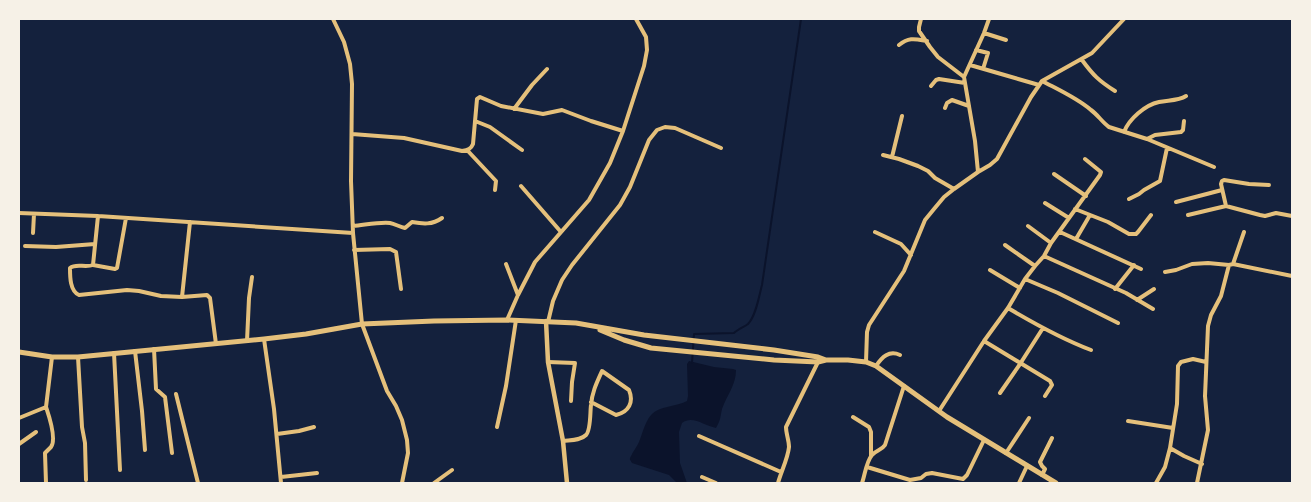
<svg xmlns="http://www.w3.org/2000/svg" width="1311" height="502" viewBox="0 0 1311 502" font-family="Quicksand,sans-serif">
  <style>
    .water { fill: #0b132b }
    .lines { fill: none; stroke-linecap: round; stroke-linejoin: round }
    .stream { stroke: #0b132b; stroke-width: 2 }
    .minor { stroke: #e5c07b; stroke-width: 4 }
    .tertiary { stroke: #e5c07b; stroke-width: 4.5 }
    .secondary { stroke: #e5c07b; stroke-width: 5 }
  </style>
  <rect width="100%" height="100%" fill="#14213d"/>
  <!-- water -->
  <path class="water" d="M 689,361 L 714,367 L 733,369 L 736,370 C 736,385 727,395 722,409 C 720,418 721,419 716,428 C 704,426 693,415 682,423 L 679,432 L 680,463 L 687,483 L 677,483 L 669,475 L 632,463 C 630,459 629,460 631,456 C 633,451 637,447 639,442 C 643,433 646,416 656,411 C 665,406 677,406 687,401 L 688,396 L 687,364 Z"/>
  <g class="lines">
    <!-- stream -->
    <path class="stream" d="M 692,363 L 694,334 L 734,333 C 738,329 744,327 748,324 C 756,316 759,296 762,285 L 801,19"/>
    <!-- minor -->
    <path class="minor" d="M 333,19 L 344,42 L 350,64 L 352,84 L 351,181 L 353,233 L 362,324 L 387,391 L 396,406 L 402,420 L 407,440 L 408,453 L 402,483
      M 921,19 L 919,27 L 919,31 L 930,47 L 938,57 L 964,77
      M 984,33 L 1006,40
      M 899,45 C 909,37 915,39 927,41
      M 976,50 L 988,53 L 983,69
      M 1082,60 C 1093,75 1099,81 1115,91
      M 970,65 L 1039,85
      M 1042,81 C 1059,90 1077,98 1091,110 C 1098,115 1102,122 1109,127 L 1147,139 L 1214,167
      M 931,86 L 936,80 L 939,79 L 965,83
      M 945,108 L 947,103 L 952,100 L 969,106
      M 514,109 L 532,85 L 547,69
      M 475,121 L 490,127 L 522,150
      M 1124,132 C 1129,119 1145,105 1159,102 C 1168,100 1178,101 1186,96
      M 352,134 L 404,138 L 462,151 C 468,150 471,149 473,144 L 477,99 L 480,97 L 501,106 L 543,114 L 562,110 L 591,121 L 623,131
      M 1147,139 L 1155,135 L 1181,132 L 1183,130 L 1184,121
      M 467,150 L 496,181 L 495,190
      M 883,155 L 899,159 L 918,166 L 928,171 L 935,178 L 954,189
      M 892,157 L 902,116
      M 978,172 L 975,141 L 964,77 L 984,33 L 989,19
      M 1054,174 L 1086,196
      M 521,186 L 561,232
      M 1129,199 L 1139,194 L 1144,190 L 1160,181 L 1167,148
      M 1176,202 L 1222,190
      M 1045,203 L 1069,218
      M 1226,206 L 1221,184 L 1222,181 L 1224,180 L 1249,184 L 1269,185
      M 1075,209 L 1108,222 L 1129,234 L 1136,234 L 1138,232 L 1151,215
      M 19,213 L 98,216 L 353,233
      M 1188,215 L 1226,206 L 1260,215 L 1265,216 L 1276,213 L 1292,216
      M 98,216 L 93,265 C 85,268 76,263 70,268 C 70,277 70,291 79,295 L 127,290 L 139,291 L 161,296 L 182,297 L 207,295 L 210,298 L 216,344
      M 353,226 C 365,225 378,222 390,223 C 395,224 400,227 405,228 L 412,222 C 423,224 432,225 442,218
      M 1028,226 L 1051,243
      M 875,232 L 901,244 L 911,255
      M 1060,232 L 1141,269
      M 33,233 L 34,214
      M 1076,239 L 1090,215
      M 1005,245 L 1035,266
      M 25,246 L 56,247 L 95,244
      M 354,250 L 390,249 L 396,252 L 401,289
      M 1044,256 L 1126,293 L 1153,309
      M 506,264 L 518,295
      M 1233,264 L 1244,232
      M 93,265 L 115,269 L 117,268 L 126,218
      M 990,270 L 1020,288
      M 1165,272 L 1176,270 L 1192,264 L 1208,263 L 1229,265
      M 1025,279 L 1058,293 L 1118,323
      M 1115,289 L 1134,265
      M 182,297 L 190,222
      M 1137,300 L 1154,289
      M 1008,308 C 1035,324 1062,339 1091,350
      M 507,320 L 518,295 L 535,262 L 589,200 L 610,163 L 623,131 L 644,66 L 647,50 L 646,37 L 636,19
      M 548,322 L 553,301 L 562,280 L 572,265 L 620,205 L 630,187 L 649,140 L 657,130 L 665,127 L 675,128 L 721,148
      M 264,339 L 274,409 L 281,483
      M 247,341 L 249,298 L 252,277
      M 984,341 L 1050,381 L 1052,385 L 1045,396
      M 154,349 L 156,389 L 165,397 L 172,453
      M 135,351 L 142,411 L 145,450
      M 114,353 L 120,470
      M 78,357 L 82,427 L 85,443 L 86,480
      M 548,362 L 575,363 L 572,382 L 571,401
      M 866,362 L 867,332 L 869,325 L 904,271 L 925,220 L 934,209 L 944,197 L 954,189 L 978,172 L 990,165 L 997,159 L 1031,97 L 1042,81 L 1092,53 L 1124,19
      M 876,366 C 882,357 889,350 900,355
      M 1000,393 L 1020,364 L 1043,328
      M 176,394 L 198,483
      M 46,407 C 49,416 57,439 51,447 C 49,449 47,451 45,453 L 46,483
      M 939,411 L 984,341 L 1008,308 L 1025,279 L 1035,266 L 1044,256 L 1051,243 L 1100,175 L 1101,172 L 1085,159
      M 853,417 L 869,427 L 871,432 L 871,456
      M 19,418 L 46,407 L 52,357
      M 1128,421 L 1173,428
      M 497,427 L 506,386 L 516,320
      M 277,434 L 299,431 L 314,427
      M 699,436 L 781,472
      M 563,441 C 570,440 580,441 586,435 C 591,430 590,412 591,405 C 592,392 597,382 602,371 L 629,390 C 634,402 629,412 616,415 L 591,402
      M 19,444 L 36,432
      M 1170,448 L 1177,404 L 1178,366 L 1181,362 L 1193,359 L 1206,362
      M 1006,453 L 1029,418
      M 867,467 L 910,480 L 921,478 L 926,474 L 932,473 L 963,479 L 967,475 L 984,440
      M 1042,475 L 1045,469 L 1042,466 L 1040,462 L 1052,438
      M 281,477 L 317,473
      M 702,477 L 716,483
      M 434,483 L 452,470
      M 778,483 C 781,472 788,458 789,447 C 789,440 786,434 786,427 L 818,362
      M 862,483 C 865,475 866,462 872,455 C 876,450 882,450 885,445 L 904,386
      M 1019,483 L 1027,466
      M 1156,483 L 1165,467 L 1170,448 L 1184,456 L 1202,464
      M 1197,483 L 1208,430 L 1205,396 L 1208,326 L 1211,315 L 1221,296 L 1229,265 L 1233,264 L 1292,276"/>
    <!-- tertiary -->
    <path class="tertiary" d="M 546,321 L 548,362 L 563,441 L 567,483"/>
    <!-- secondary -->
    <path class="secondary" d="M 600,330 L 624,340 L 651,348 L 774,360 L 818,362 L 826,360 L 848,360 L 866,362 L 876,366 L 947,417 L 1056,483
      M 19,352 L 52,357 L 78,357 L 264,339 L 306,334 L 362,324 L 434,321 L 507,320 L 576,323 L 644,335 L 774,350 L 818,357 L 826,360"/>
  </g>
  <!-- border -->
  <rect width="1311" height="502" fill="none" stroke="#f6f1e7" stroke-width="40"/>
</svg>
